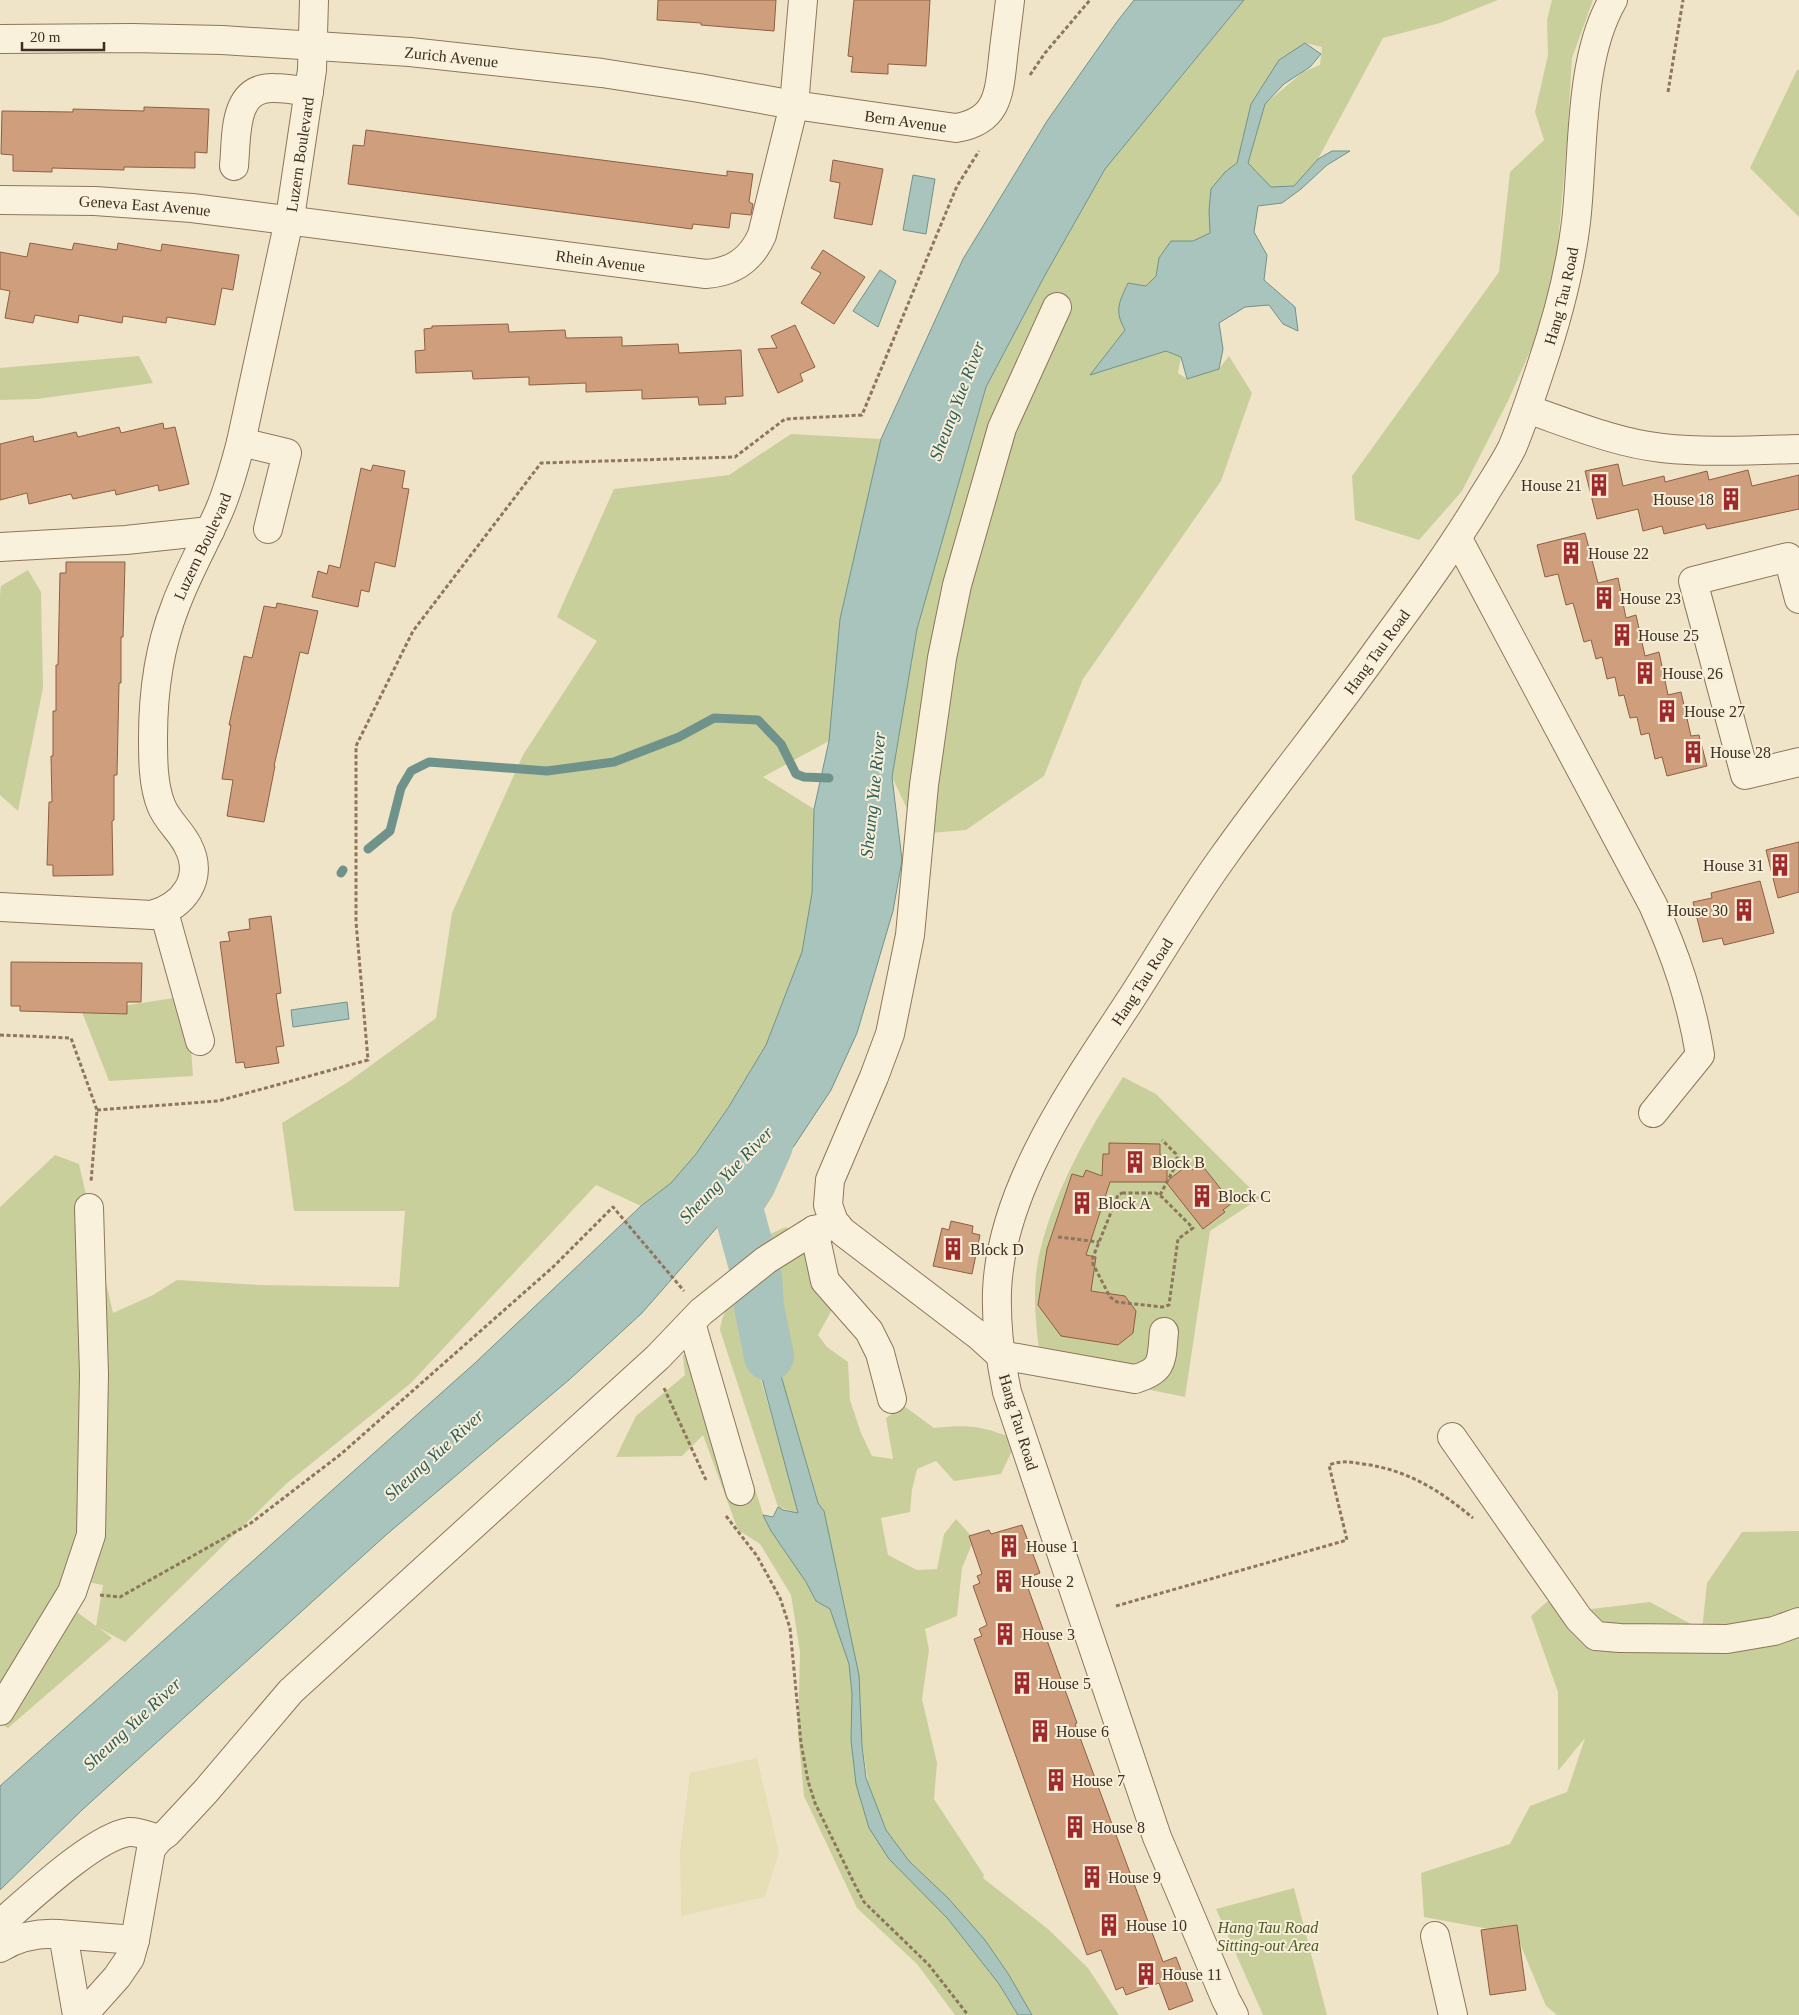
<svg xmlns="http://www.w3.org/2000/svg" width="1799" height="2015" viewBox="0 0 1799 2015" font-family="Georgia,serif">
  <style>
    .farmland { fill: #e6deb5 }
    .green { fill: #c9cf9b }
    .water { fill: #a9c4bc; stroke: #6f938a }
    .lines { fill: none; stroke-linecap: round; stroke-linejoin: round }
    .stream { stroke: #6f938a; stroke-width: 9 }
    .river { stroke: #a9c4bc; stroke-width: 50 }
    .building { fill: #cf9f7d; stroke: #8d5f41 }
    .minor-casing { stroke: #8d765c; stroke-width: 30 }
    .path { stroke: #8d765c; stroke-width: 3; stroke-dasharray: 4 2.5; stroke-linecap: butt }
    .minor { stroke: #faf1dc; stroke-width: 28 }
    .labels { text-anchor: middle; stroke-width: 4; stroke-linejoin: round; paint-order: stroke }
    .street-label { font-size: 16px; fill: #3d2e20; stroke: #f7eed8 }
    .poi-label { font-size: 16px; fill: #3d2e20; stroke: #f7eed8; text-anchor: start }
    .park-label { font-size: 16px; font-style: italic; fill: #4d5a26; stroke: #f7eed8 }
    .water-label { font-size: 18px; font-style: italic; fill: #2f5d5a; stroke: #f7eed8 }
  </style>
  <rect width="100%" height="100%" fill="#f0e4c8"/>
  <!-- farmland -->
  <path class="farmland" d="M 757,1758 L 779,1852 L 765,1897 L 681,1916 L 680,1852 L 690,1773 Z"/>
  <!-- green -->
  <path class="green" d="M 1244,0 L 1498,0 L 1440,23 L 1383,38 L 1318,159 L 1294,186 L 1271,187 L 1260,184 L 1248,163 L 1265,104 L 1303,72 L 1320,65 L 1322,47 L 1305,43 L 1251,104 L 1237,163 L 1225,172 L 1217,233 L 1193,241 L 1171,241 L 1159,258 L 1156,276 L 1146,286 L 1128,283 L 1126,329 L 1091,374 L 1166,351 L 1181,357 L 1178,373 L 1187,379 L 1219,369 L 1229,356 L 1252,393 L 1221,481 L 1083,679 L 1044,776 L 966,830 L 919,834 L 892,777 L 917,629 L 986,387 L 1044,277 L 1105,169 Z
    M 1552,0 L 1593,0 L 1572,58 L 1567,142 L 1553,300 L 1508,401 L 1462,491 L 1419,540 L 1355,520 L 1352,476 L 1499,272 L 1510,172 L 1544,140 L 1535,112 L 1548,55 L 1547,20 Z
    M 1797,70 L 1799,70 L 1799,217 L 1750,168 Z
    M 139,356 L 153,383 L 37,399 L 0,400 L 0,368 Z
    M 791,434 L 881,439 L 840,619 L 829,741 L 763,777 L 814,809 L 812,893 L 802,952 L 766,1045 L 728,1108 L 696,1154 L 671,1183 L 641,1206 L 596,1185 L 411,1383 L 286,1484 L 125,1642 L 99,1628 L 112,1638 L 8,1728 L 0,1723 L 70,1607 L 96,1626 L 103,1585 L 67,1578 L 0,1698 L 0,1207 L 55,1155 L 79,1164 L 113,1313 L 153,1295 L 177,1280 L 259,1285 L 399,1287 L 405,1211 L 294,1211 L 282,1123 L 348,1082 L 436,1018 L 452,913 L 523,755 L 597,641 L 557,617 L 614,489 L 729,475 Z
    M 28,570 L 41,592 L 43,688 L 18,811 L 0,795 L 0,595 L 1,586 Z
    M 174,998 L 190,1033 L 193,1076 L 109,1081 L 82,1012 Z
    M 1123,1077 L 1156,1094 L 1260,1198 L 1210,1231 L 1185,1397 L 1141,1388 L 1039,1350 C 1035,1317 1032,1284 1040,1251 C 1055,1189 1089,1130 1123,1077 Z
    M 786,1227 L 818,1253 L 838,1299 L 818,1335 L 827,1347 L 848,1362 L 850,1400 L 861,1433 L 872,1456 L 893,1459 L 886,1418 L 904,1406 L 934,1428 C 971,1424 983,1426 1017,1440 L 1001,1474 L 954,1481 L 936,1461 L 917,1469 L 912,1490 L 910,1512 L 881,1518 L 888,1555 L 917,1570 L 937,1569 L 944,1534 L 956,1519 L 974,1539 L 962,1568 L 957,1616 L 925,1629 L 929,1650 L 922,1699 L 937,1763 L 934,1799 L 984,1875 L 983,1878 L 1048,1929 L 1088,1968 L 1119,2015 L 1031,2015 L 1009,1975 L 985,1940 L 948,1898 L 909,1861 L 886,1830 L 868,1782 L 835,1564 L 824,1511 L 818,1503 L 775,1355 L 768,1307 L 769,1283 L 766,1260 L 770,1234 Z
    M 745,1295 L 752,1323 L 754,1356 L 783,1455 L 798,1513 L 778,1507 L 720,1330 C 723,1310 728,1305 745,1295 Z
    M 689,1346 L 713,1356 L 763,1514 L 773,1534 L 806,1582 L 816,1601 L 830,1609 L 849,1664 L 852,1694 L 851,1740 L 869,1828 L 948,1919 L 999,1984 L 1018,2015 L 955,2015 L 917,1964 L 857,1908 L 804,1796 L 798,1734 L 800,1652 L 791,1595 L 760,1544 L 738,1530 L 703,1435 L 682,1456 L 616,1457 L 636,1416 L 685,1375 L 683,1356 Z
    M 1799,1531 L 1799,2015 L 1557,2015 L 1546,2006 L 1516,1934 L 1424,1917 L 1421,1873 L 1510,1844 L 1530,1806 L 1567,1792 L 1585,1738 L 1558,1771 L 1558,1692 L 1531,1616 L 1559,1591 L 1591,1609 L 1650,1602 L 1702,1630 L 1707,1583 L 1742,1532 Z
    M 1294,1888 L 1327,2015 L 1263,2015 L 1216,1909 Z"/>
  <!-- water -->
  <path class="water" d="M 1134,0 L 1244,0 L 1105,169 L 1044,277 L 986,387 L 917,629 L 892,777 L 902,860 L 893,911 L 857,1033 L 831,1090 L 794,1146 L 765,1182 L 737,1205 L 719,1225 L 642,1313 L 570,1379 L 386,1535 L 82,1810 L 0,1890 L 0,1786 L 475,1363 L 641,1206 L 671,1183 L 696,1154 L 728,1108 L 766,1045 L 802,952 L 812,893 L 814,809 L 829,741 L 840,619 L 881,439 L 963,259 L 1047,121 L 1116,23 Z
    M 1305,43 L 1321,54 L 1310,67 L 1284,84 L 1265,104 L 1248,163 L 1271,187 L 1294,186 L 1318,159 L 1332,151 L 1350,151 L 1327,165 L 1301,189 L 1282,203 L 1258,206 L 1254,232 L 1267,255 L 1264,280 L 1295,307 L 1298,331 L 1283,324 L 1269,305 L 1245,307 L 1219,323 L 1223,349 L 1219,369 L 1187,379 L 1181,357 L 1166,351 L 1090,375 L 1125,330 C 1114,310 1119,303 1128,283 L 1146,286 L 1156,276 L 1159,258 L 1171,241 L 1193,241 L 1210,233 L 1209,211 L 1211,189 L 1225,172 L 1237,163 L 1251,104 L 1279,60 Z
    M 913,175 L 935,179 L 926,234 L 903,230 Z
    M 880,270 L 896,281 L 878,327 L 853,311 Z
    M 347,1002 L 349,1019 L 293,1027 L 291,1010 Z
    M 769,1283 L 768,1313 L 775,1355 L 818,1503 L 824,1511 L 859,1675 L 862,1746 L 866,1778 L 886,1830 L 909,1861 L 948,1898 L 985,1940 L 1009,1975 L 1032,2015 L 1018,2015 L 999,1984 L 948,1919 L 889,1859 L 869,1828 L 856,1784 L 851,1740 L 852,1694 L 849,1664 L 830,1609 L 816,1601 L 806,1582 L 771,1531 L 763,1515 L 773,1517 L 778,1507 L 783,1510 L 798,1513 L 763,1382 L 754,1356 L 752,1323 L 745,1295 Z"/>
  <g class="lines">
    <!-- stream -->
    <path class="stream" d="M 368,849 L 390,831 L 401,788 L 411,771 L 429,762 L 547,771 L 614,762 L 679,737 L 714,718 L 758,720 L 781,744 L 796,774 L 804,777 L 829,778
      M 341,873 L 343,870"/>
    <!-- river -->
    <path class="river" d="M 768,1145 L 751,1183 L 737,1205 L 757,1278 L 759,1307 L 769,1356"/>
  </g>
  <!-- building -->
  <path class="building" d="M 658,0 L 776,0 L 774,31 L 701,25 L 701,23 L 657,20 Z
    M 854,0 L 930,0 L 926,66 L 888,64 L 888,74 L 851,72 L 853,57 L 848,56 Z
    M 144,107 L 209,109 L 207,153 L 195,152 L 195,168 L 124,167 L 124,170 L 52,168 L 52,172 L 13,171 L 13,155 L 1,154 L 2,111 L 73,112 L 73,109 L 144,111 Z
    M 366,130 L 727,176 L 727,171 L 753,174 L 749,202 L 753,204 L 751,215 L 731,213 L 729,228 L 693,224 L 692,229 L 348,184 L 353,145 L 364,146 Z
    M 833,160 L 883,169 L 872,225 L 834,218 L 840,183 L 830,181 Z
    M 30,243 L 72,250 L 74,243 L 117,250 L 118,243 L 161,251 L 162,244 L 239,255 L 233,290 L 222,288 L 215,325 L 167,317 L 166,323 L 123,316 L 122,323 L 79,315 L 78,323 L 35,315 L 33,323 L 5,318 L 10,291 L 0,289 L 0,252 L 27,257 Z
    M 823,250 L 865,277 L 834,324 L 801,303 L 821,273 L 811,268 Z
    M 508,324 L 509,332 L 565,330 L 566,338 L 622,337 L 622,346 L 678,344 L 679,353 L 741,350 L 743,396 L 725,397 L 726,404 L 699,405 L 698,397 L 642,399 L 642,390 L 586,392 L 586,383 L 529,385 L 529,377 L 473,379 L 472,371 L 416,373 L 415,351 L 425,350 L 424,329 L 432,328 L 432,326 Z
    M 795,325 L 815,367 L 800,374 L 803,381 L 778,393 L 758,349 L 777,348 L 771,336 Z
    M 163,423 L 164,429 L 175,427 L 189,484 L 159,491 L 158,485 L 116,495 L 115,490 L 73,499 L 71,494 L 29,504 L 27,493 L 0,500 L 0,444 L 33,436 L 34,442 L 76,432 L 78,437 L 119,427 L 121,433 Z
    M 1618,464 L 1623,486 L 1664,476 L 1665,482 L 1707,471 L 1709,480 L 1748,470 L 1752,486 L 1799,475 L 1799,509 L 1707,529 L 1705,524 L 1664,534 L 1662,526 L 1643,531 L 1638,509 L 1597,519 L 1585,471 Z
    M 373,465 L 405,471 L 402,488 L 409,489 L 395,567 L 375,562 L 369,592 L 361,590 L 358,607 L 312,597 L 318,571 L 327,574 L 329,565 L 340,568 L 361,468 L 371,471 Z
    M 1585,533 L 1598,583 L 1618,578 L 1626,618 L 1636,615 L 1645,656 L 1659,652 L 1668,695 L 1681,692 L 1691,736 L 1699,735 L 1707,766 L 1667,776 L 1662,757 L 1655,759 L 1649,733 L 1641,735 L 1637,717 L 1630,718 L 1624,695 L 1619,696 L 1615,677 L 1607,679 L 1602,657 L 1596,659 L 1591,640 L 1584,642 L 1573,603 L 1566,605 L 1558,574 L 1545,577 L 1537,545 Z
    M 66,562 L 125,562 L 123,637 L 121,637 L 121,683 L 119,683 L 117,775 L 114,775 L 114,820 L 112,821 L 113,875 L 53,876 L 53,865 L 47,865 L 49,802 L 52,802 L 51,756 L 53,756 L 53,711 L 56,711 L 56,665 L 58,665 L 60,573 L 66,573 Z
    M 277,603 L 318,611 L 308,654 L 300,652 L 274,766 L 275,766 L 264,822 L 227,816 L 233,780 L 222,779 L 231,725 L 229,725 L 244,656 L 252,658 L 264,606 L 276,608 Z
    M 1799,842 L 1799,892 L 1778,898 L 1766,850 Z
    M 1760,881 L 1774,933 L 1724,945 L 1722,938 L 1703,942 L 1693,902 L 1712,898 L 1711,893 Z
    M 271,916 L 281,993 L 276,994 L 284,1046 L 276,1047 L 279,1063 L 245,1068 L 244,1062 L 236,1063 L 220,942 L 230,941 L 228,932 L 250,929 L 249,919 Z
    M 11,962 L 142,963 L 141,1002 L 127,1002 L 127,1014 L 20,1011 L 20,1006 L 11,1006 Z
    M 1109,1143 L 1160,1144 L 1160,1155 L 1167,1156 L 1167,1181 L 1188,1165 L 1192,1170 L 1201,1164 L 1232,1203 L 1223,1210 L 1225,1212 L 1203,1229 L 1166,1182 L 1110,1182 L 1086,1255 L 1096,1257 L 1091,1291 L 1125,1296 L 1136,1311 L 1133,1333 L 1118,1345 L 1061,1336 L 1038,1305 L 1047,1249 L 1072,1174 L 1083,1177 L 1086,1170 L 1102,1176 L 1103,1154 L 1109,1154 Z
    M 951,1221 L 973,1226 L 972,1233 L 980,1235 L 972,1274 L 933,1266 L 942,1228 L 949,1230 Z
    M 1022,1525 L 1040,1573 L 1027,1578 L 1030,1587 L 1028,1588 L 1077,1723 L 1075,1724 L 1163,1962 L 1176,1957 L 1193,2001 L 1169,2010 L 1159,1983 L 1126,1995 L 1123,1987 L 1116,1990 L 1101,1950 L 1087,1955 L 974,1639 L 982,1636 L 979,1629 L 987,1625 L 973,1586 L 980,1583 L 977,1576 L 982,1574 L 969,1536 L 989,1530 L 991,1534 Z
    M 1517,1925 L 1526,1990 L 1490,1995 L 1481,1930 Z"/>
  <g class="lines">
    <defs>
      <g id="minor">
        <path id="s1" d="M 0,39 L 132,38 L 222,40 L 410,52 L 602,73 L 699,88 L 794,105 L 956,128 C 998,121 999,94 1003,58 C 1005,39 1008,19 1010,0"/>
        <path d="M 234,166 C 237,136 232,87 274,88 C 286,88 297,90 309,92"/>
        <path id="s2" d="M 0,200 L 95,201 L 192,208 L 706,274 C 733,272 751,260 762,235 L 794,105 L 803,0"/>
        <path d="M 1057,307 L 1002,428 L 957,585 L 942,658 L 924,785 L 910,935 L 890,1034 L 874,1077 L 830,1180 L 828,1205 L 834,1222 L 843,1232 L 978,1335 L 1000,1355 L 1135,1379 C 1165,1370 1161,1360 1164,1332"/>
        <path d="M 1527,409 C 1571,424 1616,443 1662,448 C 1707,453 1754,450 1799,449"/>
        <path d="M 241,442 L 287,453 L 268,529"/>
        <path d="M 1458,539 L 1653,905 C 1676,956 1691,1000 1700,1055 L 1653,1113"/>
        <path d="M 0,547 L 126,540 L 210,531"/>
        <path d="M 1799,599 L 1788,557 L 1693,581 L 1745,775 L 1799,762"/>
        <path id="s3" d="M 0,907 L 152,915 C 183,906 205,879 188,846 C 181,831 167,821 161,805 C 153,785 153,759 153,738 C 153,694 159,648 175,607 C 187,574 205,543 219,511 C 229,488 235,465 241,442 L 291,211 L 312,70 L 314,0"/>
        <path d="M 164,912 L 200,1041"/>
        <path d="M 814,1230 L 825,1281 L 869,1331 L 880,1353 L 892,1399"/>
        <path d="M 691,1323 L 740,1491"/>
        <path d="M 1452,1437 L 1579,1619 L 1596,1636 L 1620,1638 L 1727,1639 L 1774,1631 L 1799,1622"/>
        <path d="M 0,1711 L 72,1592 L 91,1535 L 94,1374 L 89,1208"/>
        <path d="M 0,1924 C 28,1900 94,1837 129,1832 C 138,1831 150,1837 159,1839"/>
        <path d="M 58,1934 L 135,1940"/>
        <path d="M 1435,1936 L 1453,2015"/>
        <path d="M 0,1948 C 18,1937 38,1933 58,1934 L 64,1940 L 77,2015"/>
        <path d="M 83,2015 L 117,1977 L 130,1958 L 135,1940 L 151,1849 L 159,1839 L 167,1833 L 206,1791 L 291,1691 L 658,1357 L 701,1312 L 766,1260 L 814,1230 L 837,1225"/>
        <path id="s4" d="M 1234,2015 L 1226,2000 L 1157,1837 L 1007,1392 C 1000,1359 996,1325 997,1291 C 1001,1188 1074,1086 1129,1002 C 1160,954 1189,904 1223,857 C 1274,785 1331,716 1382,644 C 1418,595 1453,547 1484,495 C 1493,480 1504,464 1512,448 C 1523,422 1532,394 1541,367 C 1557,320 1570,272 1576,222 C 1584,154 1578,60 1613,0"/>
      </g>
    </defs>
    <!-- minor casing -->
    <use href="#minor" class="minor-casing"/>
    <!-- path -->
    <path class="path" d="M 1030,75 L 1045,53 L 1090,0
      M 1668,92 L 1683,0
      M 0,1035 L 71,1038 L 97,1110 L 91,1182
      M 97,1110 L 218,1101 L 368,1060 L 356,922 L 356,746 L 413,631 L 541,463 L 735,457 L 785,419 L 862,415 L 957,186 L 979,151
      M 1122,1193 L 1156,1193 L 1162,1197 L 1193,1228 L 1178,1239 L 1169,1305 L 1162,1307 L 1117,1302 L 1110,1297 L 1093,1264 L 1093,1257 L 1118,1195 Z
      M 1160,1195 L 1178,1161 L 1176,1154 L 1162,1140
      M 1058,1237 L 1099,1242
      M 664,1388 L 706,1480
      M 726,1516 L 757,1556 L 780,1598 L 790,1628 L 801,1743 L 808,1781 L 815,1803 L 854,1883 L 864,1902 L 929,1965 L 968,2015
      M 100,1595 L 120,1597 L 251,1523 L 341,1454 L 553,1267 L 613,1207 L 684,1291
      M 1116,1606 L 1347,1540 L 1329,1465 C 1343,1460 1350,1462 1363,1464 C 1408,1470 1439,1490 1473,1518"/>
    <!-- minor -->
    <use href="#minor" class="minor"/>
  </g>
  <!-- icons -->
  <defs>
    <symbol id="building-bare" viewBox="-9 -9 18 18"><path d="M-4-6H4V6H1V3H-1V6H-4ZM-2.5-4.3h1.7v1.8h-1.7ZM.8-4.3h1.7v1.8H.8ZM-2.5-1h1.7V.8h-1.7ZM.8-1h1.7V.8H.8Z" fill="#9e2a2b" stroke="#f7eed8" stroke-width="2.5" paint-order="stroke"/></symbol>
  </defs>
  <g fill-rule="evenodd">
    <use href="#building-bare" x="1583" y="469" width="32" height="32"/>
    <use href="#building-bare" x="1715" y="483" width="32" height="32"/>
    <use href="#building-bare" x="1555" y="537" width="32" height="32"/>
    <use href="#building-bare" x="1588" y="582" width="32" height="32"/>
    <use href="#building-bare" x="1606" y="619" width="32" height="32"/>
    <use href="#building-bare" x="1629" y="657" width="32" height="32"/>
    <use href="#building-bare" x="1651" y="695" width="32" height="32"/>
    <use href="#building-bare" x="1677" y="736" width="32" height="32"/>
    <use href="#building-bare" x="1764" y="849" width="32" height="32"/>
    <use href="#building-bare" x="1728" y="894" width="32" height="32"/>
    <use href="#building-bare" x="1119" y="1146" width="32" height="32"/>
    <use href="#building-bare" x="1186" y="1180" width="32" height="32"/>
    <use href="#building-bare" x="1066" y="1187" width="32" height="32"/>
    <use href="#building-bare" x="937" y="1233" width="32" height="32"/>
    <use href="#building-bare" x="993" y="1530" width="32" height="32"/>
    <use href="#building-bare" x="988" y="1565" width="32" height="32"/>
    <use href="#building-bare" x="989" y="1618" width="32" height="32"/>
    <use href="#building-bare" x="1006" y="1667" width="32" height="32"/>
    <use href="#building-bare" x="1024" y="1715" width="32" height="32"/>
    <use href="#building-bare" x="1040" y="1764" width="32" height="32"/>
    <use href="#building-bare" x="1059" y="1811" width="32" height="32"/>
    <use href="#building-bare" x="1076" y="1861" width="32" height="32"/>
    <use href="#building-bare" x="1093" y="1909" width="32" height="32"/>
    <use href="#building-bare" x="1130" y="1958" width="32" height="32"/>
  </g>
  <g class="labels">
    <!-- street labels -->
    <g class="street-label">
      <text dy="6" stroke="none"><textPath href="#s1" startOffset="452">Zurich Avenue</textPath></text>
      <text dy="6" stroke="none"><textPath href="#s1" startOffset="911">Bern Avenue</textPath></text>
      <text dy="6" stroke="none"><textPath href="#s3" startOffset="965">Luzern Boulevard</textPath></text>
      <text dy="6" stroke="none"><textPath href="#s2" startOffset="145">Geneva East Avenue</textPath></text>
      <text dy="6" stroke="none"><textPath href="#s2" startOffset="604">Rhein Avenue</textPath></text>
      <text dy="6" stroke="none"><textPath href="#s4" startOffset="1921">Hang Tau Road</textPath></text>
      <text dy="6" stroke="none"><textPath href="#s3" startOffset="560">Luzern Boulevard</textPath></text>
      <text dy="6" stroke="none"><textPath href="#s4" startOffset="1516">Hang Tau Road</textPath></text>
      <text dy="6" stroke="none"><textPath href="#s4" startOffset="1111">Hang Tau Road</textPath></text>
      <text transform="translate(1019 1422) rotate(73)" y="6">Hang Tau Road</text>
    </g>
    <!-- poi labels -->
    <g class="poi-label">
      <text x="1582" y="491" text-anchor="end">House 21</text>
      <text x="1714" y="505" text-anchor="end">House 18</text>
      <text x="1588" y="559">House 22</text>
      <text x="1620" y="604">House 23</text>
      <text x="1638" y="641">House 25</text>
      <text x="1662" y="679">House 26</text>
      <text x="1684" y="717">House 27</text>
      <text x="1710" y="758">House 28</text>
      <text x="1764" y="871" text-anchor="end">House 31</text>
      <text x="1728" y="916" text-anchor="end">House 30</text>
      <text x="1152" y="1168">Block B</text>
      <text x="1218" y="1202">Block C</text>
      <text x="1098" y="1209">Block A</text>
      <text x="970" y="1255">Block D</text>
      <text x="1026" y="1552">House 1</text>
      <text x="1021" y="1587">House 2</text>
      <text x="1022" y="1640">House 3</text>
      <text x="1038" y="1689">House 5</text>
      <text x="1056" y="1737">House 6</text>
      <text x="1072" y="1786">House 7</text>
      <text x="1092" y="1833">House 8</text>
      <text x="1108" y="1883">House 9</text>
      <text x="1126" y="1931">House 10</text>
      <text x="1162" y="1980">House 11</text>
    </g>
    <!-- park labels -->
    <g class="park-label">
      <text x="1268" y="1933">Hang Tau Road<tspan x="1268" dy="18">Sitting-out Area</tspan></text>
    </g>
    <!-- water labels -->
    <g class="water-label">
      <text transform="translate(957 401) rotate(-69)" y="6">Sheung Yue River</text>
      <text transform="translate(873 795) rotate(-84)" y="6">Sheung Yue River</text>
      <text transform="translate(726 1175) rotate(-46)" y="6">Sheung Yue River</text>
      <text transform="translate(434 1455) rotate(-42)" y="6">Sheung Yue River</text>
      <text transform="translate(132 1724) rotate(-43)" y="6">Sheung Yue River</text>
    </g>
  </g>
  <!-- scale -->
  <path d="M22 42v8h82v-8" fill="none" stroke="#3d2e20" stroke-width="2.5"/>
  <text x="30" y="42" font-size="15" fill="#3d2e20" stroke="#f7eed8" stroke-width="4" paint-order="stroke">20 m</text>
</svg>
